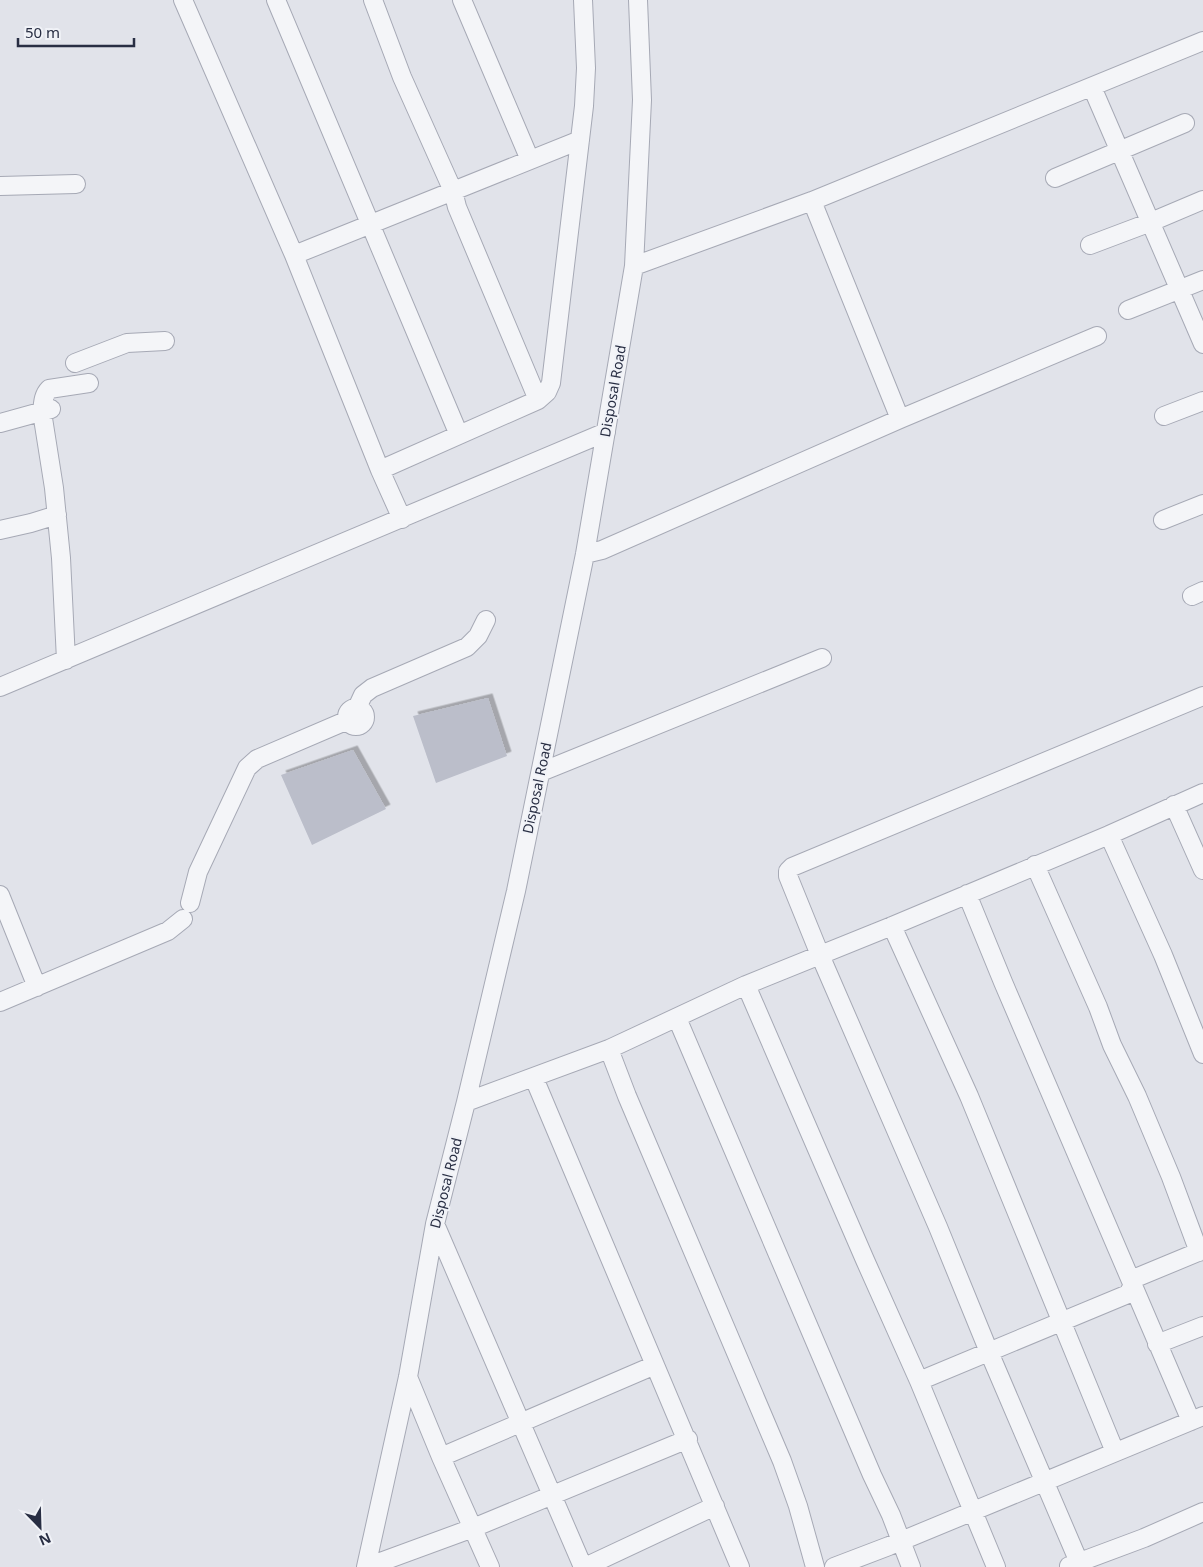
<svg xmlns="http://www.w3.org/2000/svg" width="1203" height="1567" viewBox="0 0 1203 1567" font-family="'Noto Sans',sans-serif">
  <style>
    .building { fill: #bbbeca; filter: url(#shadow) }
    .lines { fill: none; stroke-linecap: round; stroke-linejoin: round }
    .minor-casing { stroke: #a6a9b5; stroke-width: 20 }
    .minor { stroke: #f4f5f8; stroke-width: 18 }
    .labels { text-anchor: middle; stroke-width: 4; stroke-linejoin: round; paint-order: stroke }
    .street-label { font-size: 14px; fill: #282e43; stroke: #f0f2f7 }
  </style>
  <defs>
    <filter id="shadow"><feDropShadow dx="4.5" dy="-4.5" stdDeviation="0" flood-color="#0004"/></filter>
  </defs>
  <rect width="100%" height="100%" fill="#e1e3ea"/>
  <!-- building -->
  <path class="building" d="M 488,698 L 507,756 L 436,783 L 413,716 Z
    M 353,750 L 386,809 L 312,845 L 281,775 Z"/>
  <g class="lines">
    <defs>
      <path id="minor" d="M 183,0 L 294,255 L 380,470
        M 276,0 L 459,435
        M 373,0 L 402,77 L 453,191 L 457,207 L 538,400
        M 462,0 L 530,160
        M 1092,87 L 1203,344
        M 1055,178 L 1185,123
        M 0,186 L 76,184
        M 812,201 L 900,419
        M 1090,245 L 1151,222 L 1203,200
        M 294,255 L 580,140
        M 634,266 L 812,201 L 1203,41
        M 1128,310 L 1203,280
        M 75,363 L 127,343 L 165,341
        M 1164,416 L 1203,401
        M 0,423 L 51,409
        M 402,519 L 380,470 L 538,400 L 547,392 L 551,383 L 584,106 L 586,68 L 583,0
        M 1163,520 L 1203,504
        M 0,530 L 31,523 L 57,515
        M 585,554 L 602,550 L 900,419 L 1097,336
        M 1192,596 L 1203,591
        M 66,660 L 61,558 L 54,488 L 42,412 C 43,404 43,395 49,389 L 89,383
        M 0,687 L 606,432
        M 357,708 L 363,695 L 372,688 L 467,647 L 478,636 L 486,620
        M347 717a9 9 0 1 1 18 0a9 9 0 1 1-18 0Z
        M 541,772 L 822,658
        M 1174,805 L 1203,870
        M 1109,835 L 1163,955 L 1203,1054
        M 1035,865 L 1098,1007 L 1112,1045 L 1137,1096 L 1171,1177 L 1199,1252
        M 967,894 L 1003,982 L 1191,1421
        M 0,895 L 37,987
        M 190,903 L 198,872 L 247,768 L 257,759 L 348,720
        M 892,926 L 969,1096 L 1115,1452
        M 746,985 L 865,1260 L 919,1381 L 996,1567
        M 0,1002 L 168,931 L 183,919
        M 677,1018 L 872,1475 L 891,1515 L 911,1567
        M 609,1049 L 627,1096 L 782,1461 L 798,1506 L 815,1567
        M 534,1078 C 603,1241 672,1404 740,1567
        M 466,1102 L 609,1049 L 746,985 L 892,926 L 1109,835 L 1203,793
        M 435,1224 L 583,1567
        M 1157,1344 L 1203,1326
        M 408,1377 L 441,1457 L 490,1567
        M 919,1381 L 1128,1294 L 1132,1287 L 1133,1279 L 1203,1250
        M 441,1457 L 655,1365
        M 1069,1566 L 1144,1538 L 1203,1512
        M 366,1567 L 408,1377 L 435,1224 L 466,1102 L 516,891 L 585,554 L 634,266 L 642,100 L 638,0
        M 367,1567 L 473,1528 L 688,1439
        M 585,1567 L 715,1506
        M 834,1567 L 889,1546 L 1203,1416
        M 1081,1567 L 989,1352 L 938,1227 L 820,955 L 788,876 L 788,871 L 792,867 L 1203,696"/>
    </defs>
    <!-- minor casing -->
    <use href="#minor" class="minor-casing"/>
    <!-- minor -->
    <use href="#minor" class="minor"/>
  </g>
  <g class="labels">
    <!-- street labels -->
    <g class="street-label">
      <text transform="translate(613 391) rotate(-80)" y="5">Disposal Road</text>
      <text transform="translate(537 788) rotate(-78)" y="5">Disposal Road</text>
      <text transform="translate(446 1183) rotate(-76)" y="5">Disposal Road</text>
    </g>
  </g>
  <!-- north arrow -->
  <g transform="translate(40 1527) rotate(157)" stroke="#f0f2f7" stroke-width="4" paint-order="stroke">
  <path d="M0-4L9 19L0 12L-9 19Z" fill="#282e43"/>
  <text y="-8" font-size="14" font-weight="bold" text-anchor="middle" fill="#282e43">N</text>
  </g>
  <!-- scale -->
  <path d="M18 38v8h116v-8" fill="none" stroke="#282e43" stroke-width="2.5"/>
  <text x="25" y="38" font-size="15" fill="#282e43" stroke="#f0f2f7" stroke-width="4" paint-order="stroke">50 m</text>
</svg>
